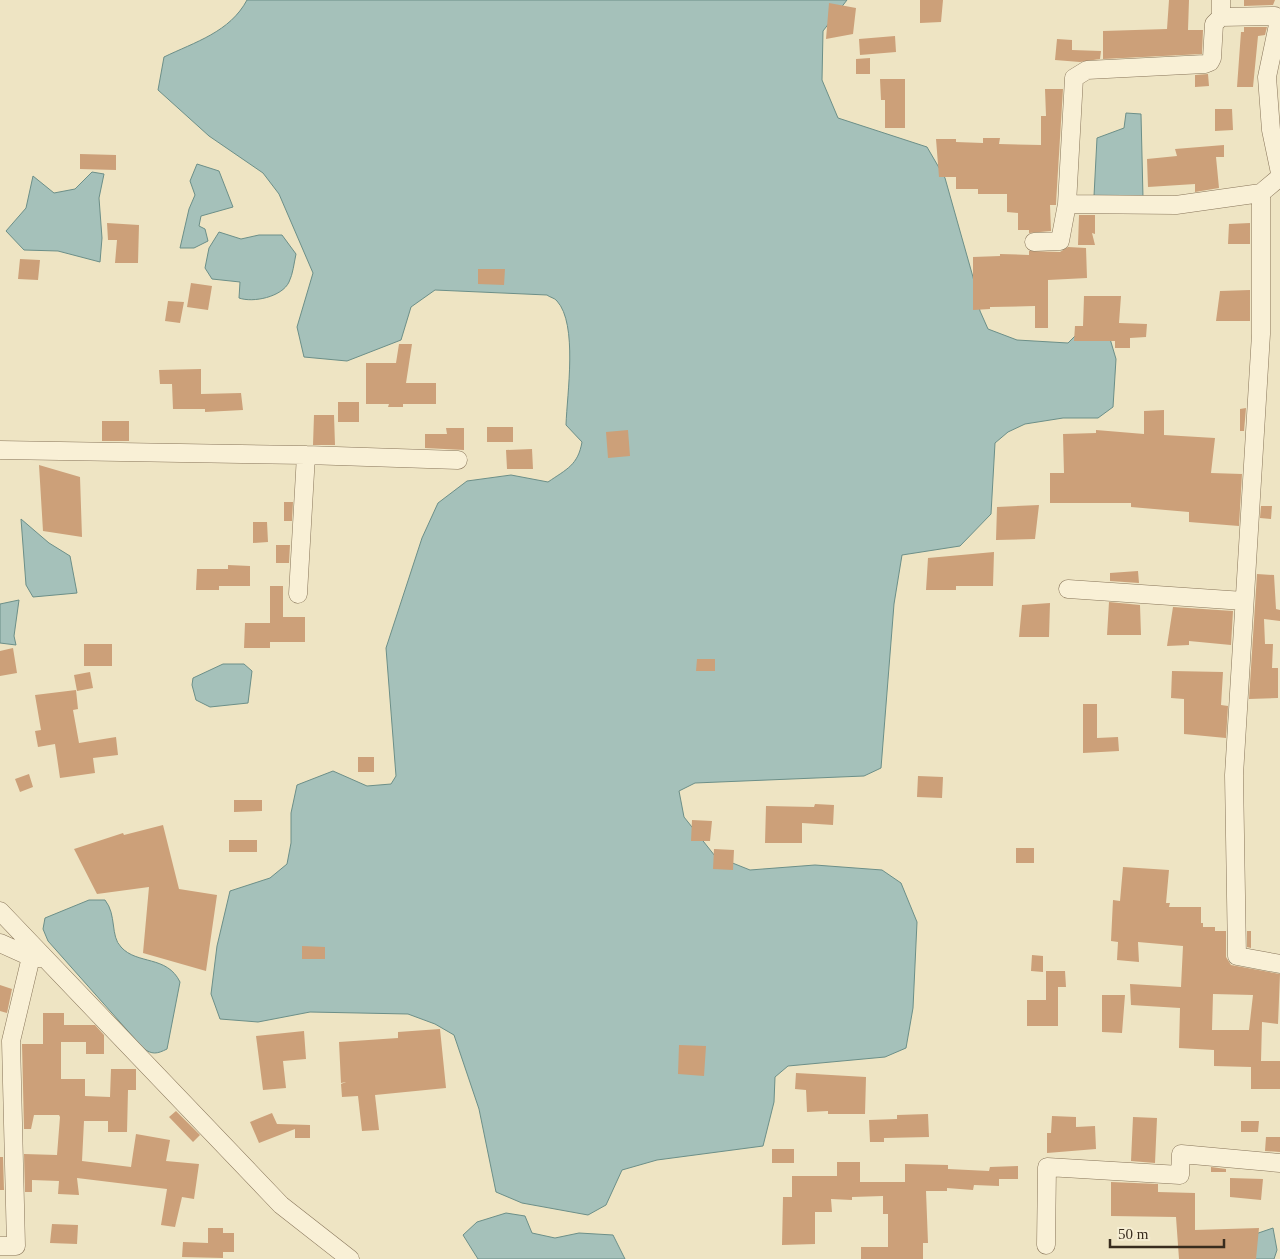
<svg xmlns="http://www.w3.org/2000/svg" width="1280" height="1259" viewBox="0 0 1280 1259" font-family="Georgia,serif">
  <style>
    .water { fill: #a5c1ba; stroke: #6c8f88 }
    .building { fill: #cca079; fill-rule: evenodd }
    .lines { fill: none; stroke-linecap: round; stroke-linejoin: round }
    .street-casing { stroke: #88755a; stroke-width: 19 }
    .street { stroke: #f9f0d6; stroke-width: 18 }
  </style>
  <rect width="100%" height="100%" fill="#eee4c3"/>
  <!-- water -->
  <path class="water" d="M 247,0 L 847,0 L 823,31 L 822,80 L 838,118 L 927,147 L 945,178 L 973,277 L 980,311 L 988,329 L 1017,340 L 1068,343 L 1092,319 L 1108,332 L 1116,359 L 1113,407 L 1098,418 L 1063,418 L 1025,424 L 1008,432 L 995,443 L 991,514 L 960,546 L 902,555 L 894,604 L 881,768 L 864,776 L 695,783 L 679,791 L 684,817 L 715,856 L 750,870 L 815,865 L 882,870 L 901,883 L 917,922 L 913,1008 L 906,1048 L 885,1057 L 788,1066 L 775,1077 L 774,1102 L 763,1146 L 657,1160 L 622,1170 L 606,1205 L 588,1215 L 522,1203 L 496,1192 L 479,1109 L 454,1035 L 435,1024 L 408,1014 L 310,1012 L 258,1022 L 220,1019 L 211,994 L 217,946 L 230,891 L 270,878 L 287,864 L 291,843 L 291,813 L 297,785 L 333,771 L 367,786 L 391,784 L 396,776 L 386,648 L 422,538 L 438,503 L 467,481 L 511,475 L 548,482 C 567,469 578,465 582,442 L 566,425 C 567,394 578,324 557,301 C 555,298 549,297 547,295 L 435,290 L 411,307 L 401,340 L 347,361 L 304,357 L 297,327 L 313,273 L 279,194 L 263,173 L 209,136 L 158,90 L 164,57 C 195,42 230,32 247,0 Z
    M 1126,113 L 1141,114 L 1143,198 L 1094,196 L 1097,138 L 1124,128 Z
    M 197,164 L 219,171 L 233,207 L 201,216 L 199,226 L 205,229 L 208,241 L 194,248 L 180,248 L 189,209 L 195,195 L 190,181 Z
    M 92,172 L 104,174 L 99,198 L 102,238 L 100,262 L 58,251 L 24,250 L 6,231 L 26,208 L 33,176 L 54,193 L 75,189 Z
    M 219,232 L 241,239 L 259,235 L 282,235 L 296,254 C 294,263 293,274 289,282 C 282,297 253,303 239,298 L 240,282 L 212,279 L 205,268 L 209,248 Z
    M 21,519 L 49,543 L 70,556 L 77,593 L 33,597 L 26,585 Z
    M 19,600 L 14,636 L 16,645 L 0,643 L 0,604 Z
    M 223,664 L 244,664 L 252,671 L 248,703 L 210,707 L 196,700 L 192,685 L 193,678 Z
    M 89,900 L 105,900 C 117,915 110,936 121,947 C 137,965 167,955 180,982 L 167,1049 C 157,1054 152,1055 143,1048 L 48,941 L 43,929 L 45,918 Z
    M 506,1213 L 525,1216 L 532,1233 L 555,1238 L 579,1233 L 613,1235 L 625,1259 L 478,1259 L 463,1235 L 477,1222 Z
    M 1273,1228 L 1277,1250 L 1274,1259 L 1242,1259 L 1238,1240 Z"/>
  <!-- building -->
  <path class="building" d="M 920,0 L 943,0 L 941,22 L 920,23 Z
    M 1169,0 L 1189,0 L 1188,30 L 1203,30 L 1202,54 L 1103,59 L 1103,31 L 1167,29 Z
    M 1244,0 L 1275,0 L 1273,5 L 1244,6 Z
    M 829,3 L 856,8 L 853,34 L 826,39 Z
    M 1244,27 L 1267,27 L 1265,35 L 1258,36 L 1253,87 L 1237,87 L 1241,32 L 1244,32 Z
    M 895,36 L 896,52 L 860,55 L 859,39 Z
    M 1057,39 L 1072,40 L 1072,50 L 1101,51 L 1100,59 L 1080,62 L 1055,60 Z
    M 870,58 L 870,74 L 856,74 L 856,59 Z
    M 1208,74 L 1209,86 L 1195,87 L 1195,75 Z
    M 880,79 L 905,79 L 905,128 L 885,128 L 885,100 L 881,100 Z
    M 1045,89 L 1063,89 L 1056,203 L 1056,205 L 1050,205 L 1051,231 L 1029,233 L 1029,230 L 1018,230 L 1018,213 L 1007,212 L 1007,194 L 978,194 L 978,189 L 956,189 L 956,177 L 939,177 L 936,139 L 956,139 L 956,142 L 983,143 L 983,138 L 1000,138 L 999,144 L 1041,145 L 1041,116 L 1046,116 Z
    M 1215,109 L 1232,109 L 1233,130 L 1215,131 Z
    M 1224,145 L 1224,157 L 1216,157 L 1219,188 L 1195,192 L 1195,184 L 1148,187 L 1147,159 L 1177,156 L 1175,149 Z
    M 80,154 L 116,155 L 116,170 L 80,169 Z
    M 1079,215 L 1095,215 L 1095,234 L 1092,233 L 1095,245 L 1078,245 Z
    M 107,223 L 139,225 L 138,263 L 115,263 L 117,240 L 108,240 Z
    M 1250,223 L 1250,244 L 1228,244 L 1229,224 Z
    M 1068,247 L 1086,248 L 1087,278 L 1048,280 L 1048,328 L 1035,328 L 1035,306 L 990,307 L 990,309 L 973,310 L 973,257 L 1000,256 L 1000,254 L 1029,255 L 1029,251 L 1060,252 Z
    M 20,259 L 40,260 L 38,280 L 18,279 Z
    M 478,269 L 505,269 L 504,285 L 478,284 Z
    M 191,283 L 212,286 L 208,310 L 187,307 Z
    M 1250,290 L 1250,321 L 1216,321 L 1220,291 Z
    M 1084,296 L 1121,296 L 1119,323 L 1147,324 L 1146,337 L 1130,338 L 1130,348 L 1115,348 L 1115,341 L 1074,341 L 1075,326 L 1083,326 Z
    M 168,301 L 184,302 L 180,323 L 165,321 Z
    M 399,344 L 412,344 L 406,383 L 436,383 L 436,404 L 403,404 L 403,407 L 388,407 L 389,404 L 366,404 L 366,363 L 396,363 Z
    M 201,369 L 201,394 L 241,393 L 243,410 L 205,412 L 205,409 L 173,409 L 172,384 L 160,384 L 159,370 Z
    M 338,402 L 359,402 L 359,422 L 338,422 Z
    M 1246,408 L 1244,431 L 1240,431 L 1240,409 Z
    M 1164,410 L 1164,435 L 1215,438 L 1211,473 L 1242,474 L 1239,526 L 1189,522 L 1189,512 L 1131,507 L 1131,503 L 1050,503 L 1050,473 L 1064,473 L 1063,434 L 1096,433 L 1096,430 L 1144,434 L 1144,411 Z
    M 314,415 L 334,415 L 335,445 L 313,445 Z
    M 102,421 L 129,421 L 129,441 L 102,441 Z
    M 487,427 L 513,427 L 513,442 L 487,442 Z
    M 446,428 L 464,428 L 464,450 L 425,448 L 425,434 L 447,434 Z
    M 628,430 L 630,456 L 608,458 L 606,432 Z
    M 532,449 L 533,469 L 507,469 L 506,450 Z
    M 39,465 L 80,477 L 82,537 L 43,531 Z
    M 284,502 L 293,502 L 292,521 L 284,521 Z
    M 1039,505 L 1035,539 L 996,540 L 997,507 Z
    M 1261,506 L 1272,506 L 1271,519 L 1260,518 Z
    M 253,522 L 267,522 L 268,542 L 253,543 Z
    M 276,545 L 290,545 L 289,563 L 276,563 Z
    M 994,552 L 993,586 L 956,586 L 956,590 L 926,590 L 928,558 Z
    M 228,565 L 250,566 L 250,586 L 219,586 L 219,590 L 196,590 L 197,569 L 228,569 Z
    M 1138,571 L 1139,583 L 1110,581 L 1110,573 Z
    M 1257,574 L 1274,575 L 1276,609 L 1280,610 L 1280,621 L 1264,619 L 1265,644 L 1273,644 L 1272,668 L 1278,668 L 1278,698 L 1249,699 Z
    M 270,586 L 283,586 L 283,617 L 305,617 L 305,642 L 270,642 L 270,648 L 244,648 L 245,623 L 270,623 Z
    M 1109,602 L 1140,605 L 1141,635 L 1107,635 Z
    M 1050,603 L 1049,637 L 1019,637 L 1022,605 Z
    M 1173,607 L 1233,611 L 1231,645 L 1189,641 L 1189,645 L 1167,646 Z
    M 84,644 L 112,644 L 112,666 L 84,666 Z
    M 13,648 L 17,673 L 0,676 L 0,651 Z
    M 697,659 L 715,659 L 715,671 L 696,671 Z
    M 1172,671 L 1223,672 L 1221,705 L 1228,706 L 1226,738 L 1184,734 L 1184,699 L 1171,698 Z
    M 90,672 L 93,688 L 77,691 L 74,675 Z
    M 76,690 L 78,709 L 73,710 L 79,743 L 116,737 L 118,755 L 93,758 L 95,773 L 60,778 L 55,744 L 38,747 L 35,731 L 41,730 L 35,695 Z
    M 1083,704 L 1097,704 L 1097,738 L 1118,737 L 1119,751 L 1083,753 Z
    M 358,757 L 374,757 L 374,772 L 358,772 Z
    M 29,774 L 33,787 L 20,792 L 15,779 Z
    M 918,776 L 943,777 L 942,798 L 917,797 Z
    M 234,800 L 262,800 L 262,811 L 234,812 Z
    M 815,804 L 834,805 L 833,825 L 802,823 L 802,843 L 765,843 L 766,806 L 814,807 Z
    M 692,820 L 712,821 L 710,841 L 691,841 Z
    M 163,825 L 179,889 L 217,895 L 206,971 L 143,953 L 149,887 L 97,894 L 74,849 L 123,833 L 124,835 Z
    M 229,840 L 257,840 L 257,852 L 229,852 Z
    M 1016,848 L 1034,848 L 1034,863 L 1016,863 Z
    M 714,849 L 734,850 L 733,870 L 713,869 Z
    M 1123,867 L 1169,870 L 1166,903 L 1170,903 L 1169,907 L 1201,907 L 1201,923 L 1203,923 L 1203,927 L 1215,927 L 1215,931 L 1226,931 L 1226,957 L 1231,965 L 1280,974 L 1278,1024 L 1262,1022 L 1261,1061 L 1280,1061 L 1280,1089 L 1251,1089 L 1251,1067 L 1214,1066 L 1214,1050 L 1179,1048 L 1180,1008 L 1131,1005 L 1130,984 L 1181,987 L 1183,946 L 1138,942 L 1139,962 L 1117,960 L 1118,942 L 1111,941 L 1113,900 L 1120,901 ZM 1213,994 L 1253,995 L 1249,1030 L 1212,1030 Z
    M 1247,931 L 1251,931 L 1251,948 L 1247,947 Z
    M 302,946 L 325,947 L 325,959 L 302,959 Z
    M 1032,955 L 1043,956 L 1043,972 L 1031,971 Z
    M 1046,971 L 1065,971 L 1066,987 L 1058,987 L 1058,1026 L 1027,1026 L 1027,1000 L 1046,1000 Z
    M 0,985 L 12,989 L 7,1013 L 0,1011 Z
    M 1102,995 L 1125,995 L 1122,1033 L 1102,1032 Z
    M 43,1013 L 64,1013 L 64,1025 L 95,1025 L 104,1035 L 104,1054 L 86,1054 L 86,1042 L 61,1042 L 61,1079 L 85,1079 L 85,1096 L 110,1097 L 111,1069 L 136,1069 L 136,1090 L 128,1090 L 127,1132 L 108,1132 L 108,1121 L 84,1121 L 82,1161 L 131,1167 L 136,1134 L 170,1140 L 166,1161 L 199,1164 L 194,1199 L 182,1197 L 175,1227 L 161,1225 L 167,1189 L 77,1178 L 79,1195 L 58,1194 L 59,1181 L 32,1180 L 32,1192 L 25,1192 L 24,1154 L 57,1155 L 60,1117 L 59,1115 L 34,1115 L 31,1129 L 24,1129 L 22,1044 L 43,1044 Z
    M 440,1029 L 446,1088 L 375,1095 L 379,1130 L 362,1131 L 358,1096 L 342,1097 L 341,1084 L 346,1082 L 341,1083 L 339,1042 L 398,1038 L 398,1032 Z
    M 304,1031 L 306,1059 L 283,1061 L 286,1088 L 263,1090 L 256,1036 Z
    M 679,1045 L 706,1046 L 704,1076 L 678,1074 Z
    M 796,1073 L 866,1077 L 865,1114 L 828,1114 L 828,1111 L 807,1112 L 806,1090 L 795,1089 Z
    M 176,1111 L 200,1135 L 193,1142 L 169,1117 Z
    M 272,1113 L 277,1124 L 310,1125 L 310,1138 L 295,1138 L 295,1129 L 259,1143 L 250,1122 Z
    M 928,1114 L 929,1137 L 884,1138 L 884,1142 L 870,1142 L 869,1120 L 897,1119 L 897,1115 Z
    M 1052,1116 L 1076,1117 L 1076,1127 L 1095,1126 L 1096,1149 L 1047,1153 L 1047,1133 L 1051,1133 Z
    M 1133,1117 L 1157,1118 L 1155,1163 L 1131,1161 Z
    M 1241,1121 L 1259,1121 L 1258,1132 L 1241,1132 Z
    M 1266,1137 L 1280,1137 L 1280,1152 L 1265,1151 Z
    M 772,1149 L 794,1149 L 794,1163 L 772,1163 Z
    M 0,1157 L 3,1157 L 4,1190 L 0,1190 Z
    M 837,1162 L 860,1162 L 860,1182 L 905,1182 L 905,1164 L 948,1165 L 948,1169 L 989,1171 L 990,1167 L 1018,1166 L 1018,1179 L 999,1179 L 999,1186 L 974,1185 L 973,1190 L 947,1188 L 947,1191 L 926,1191 L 928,1243 L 923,1243 L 923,1259 L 861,1259 L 861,1247 L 888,1247 L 888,1214 L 883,1214 L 883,1196 L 852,1197 L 852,1200 L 831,1199 L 832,1212 L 815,1212 L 815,1244 L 782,1245 L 783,1197 L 792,1197 L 792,1176 L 837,1176 Z
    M 1211,1167 L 1226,1169 L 1226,1172 L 1211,1172 Z
    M 1230,1178 L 1263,1179 L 1261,1200 L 1230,1197 Z
    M 1111,1182 L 1158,1184 L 1158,1192 L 1195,1193 L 1195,1230 L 1259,1228 L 1256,1259 L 1179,1259 L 1176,1217 L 1111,1216 Z
    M 52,1224 L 78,1225 L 77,1244 L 50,1243 Z
    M 208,1228 L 223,1228 L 223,1233 L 234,1233 L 234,1252 L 223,1252 L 223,1258 L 182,1257 L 183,1242 L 208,1243 Z"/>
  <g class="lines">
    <defs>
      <path id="street" d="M 1221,0 L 1221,17
        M 1280,177 L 1261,193 L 1261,334 L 1234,775 L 1237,956 L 1280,964
        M 1261,193 L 1176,205 L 1067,204 L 1074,78 L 1087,70 L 1205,64 L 1210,62 L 1212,58 L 1214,24 L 1221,17 L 1275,16 L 1279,20 L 1267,77 L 1271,130 L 1280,173
        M 1034,242 L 1060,241 L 1067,204
        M 0,450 L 306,455 L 458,460
        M 1068,589 L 1244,601
        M 298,594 L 306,455
        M 0,911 L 281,1205 L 350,1259
        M 0,943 L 31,957 L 41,958
        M 1046,1245 L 1047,1167 L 1180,1175 L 1181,1154 L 1280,1163
        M 0,1246 L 16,1246 L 11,1041 L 31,957"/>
    </defs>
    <!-- street casing -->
    <use href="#street" class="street-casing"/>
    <!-- street -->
    <use href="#street" class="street"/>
  </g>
  <!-- scale -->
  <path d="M1110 1239v8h114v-8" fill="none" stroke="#382c1e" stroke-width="2.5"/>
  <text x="1118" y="1239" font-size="15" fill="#382c1e" stroke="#f5edd2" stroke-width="4" paint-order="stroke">50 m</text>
</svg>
